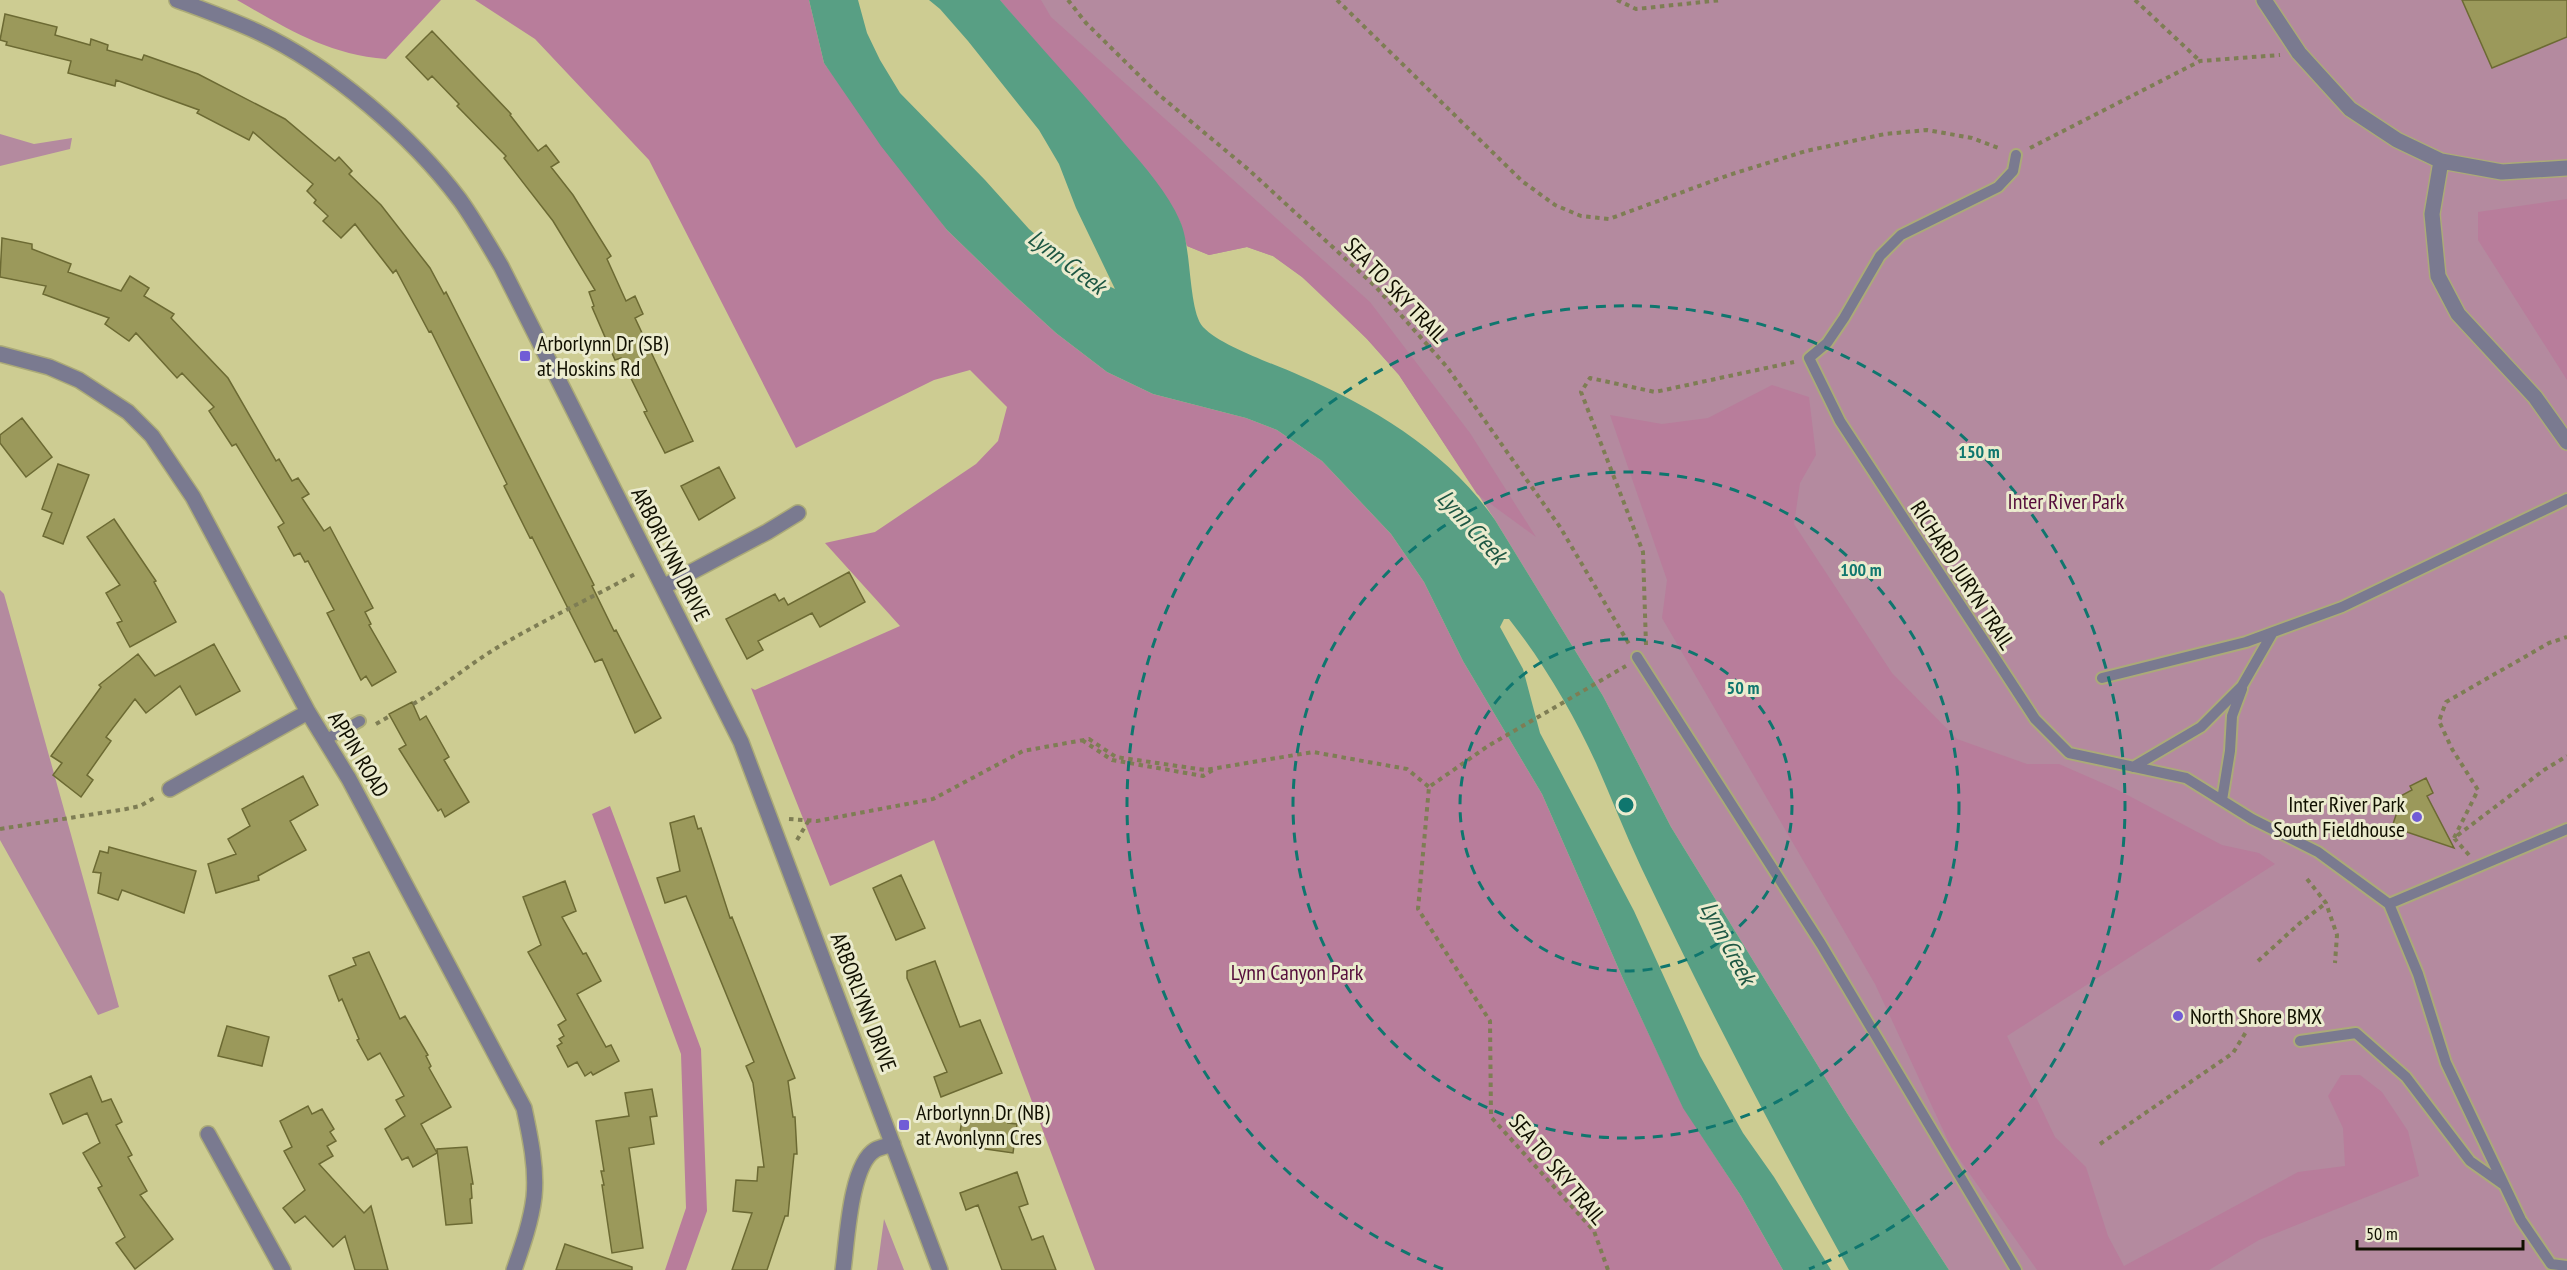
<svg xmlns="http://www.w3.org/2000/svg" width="2567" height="1270" viewBox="0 0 2567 1270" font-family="'PT Sans Narrow',sans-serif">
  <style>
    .green { fill: #b48a9f }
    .forest { fill: #b87d9b }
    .water { fill: #589f84 }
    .building { fill: #9b995b; stroke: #6c6a33; stroke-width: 1.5 }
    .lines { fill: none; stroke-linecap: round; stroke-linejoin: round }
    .lane-casing { stroke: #abaa78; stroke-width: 14 }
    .street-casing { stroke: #abaa78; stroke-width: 18 }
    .path { stroke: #7e7d54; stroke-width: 4; stroke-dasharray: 4.5 4.5; stroke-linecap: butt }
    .lane { stroke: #7a7a90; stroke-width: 10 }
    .street { stroke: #7a7a90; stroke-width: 15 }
    .ring { fill: none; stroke: #0f766e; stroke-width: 3; stroke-dasharray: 10 8 }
    .poi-dot { fill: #715cd6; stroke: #ebebce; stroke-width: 2 }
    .labels { text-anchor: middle; stroke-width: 6; stroke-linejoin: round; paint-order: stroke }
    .street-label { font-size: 22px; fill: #111000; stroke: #ebebce }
    .poi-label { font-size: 22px; fill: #111000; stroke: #ebebce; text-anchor: start }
    .park-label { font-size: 22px; fill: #550d3b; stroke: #ebebce }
    .water-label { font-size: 24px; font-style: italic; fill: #1e5743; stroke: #ebebce }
    .centre { fill: #0f766e; stroke: #ebebce; stroke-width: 3 }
    .ring-label { font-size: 18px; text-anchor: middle; font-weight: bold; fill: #0f766e; stroke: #ebebce; stroke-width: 6; stroke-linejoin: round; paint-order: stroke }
  </style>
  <rect width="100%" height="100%" fill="#cdcc92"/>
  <!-- green -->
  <path class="green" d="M 1000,0 L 2567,0 L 2567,1270 L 1949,1270 L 1847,1113 L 1671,827 L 1603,696 L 1495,520 L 1399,375 L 1367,339 L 1331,302 L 1302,277 L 1273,256 L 1247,247 L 1209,255 L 1187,246 L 1180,221 Z
    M 0,134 L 34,144 L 72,138 L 70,149 L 0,166 Z
    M 0,590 L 4,594 L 119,1007 L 98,1015 L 0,840 Z
    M 884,1219 L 904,1270 L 877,1270 Z"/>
  <!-- forest -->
  <path class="forest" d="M 237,0 L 441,0 L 386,59 C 326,54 288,29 237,0 Z
    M 475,0 L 809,0 L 824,63 L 947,230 L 1011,292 L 1056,333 L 1107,372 L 1153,394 L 1246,418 L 1277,430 L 1322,461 L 1391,534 L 1424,582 L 1463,661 L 1542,794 L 1624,981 L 1683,1107 L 1741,1196 L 1783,1270 L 1095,1270 L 934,840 L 830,886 L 751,688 L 755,690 L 900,626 L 825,543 L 875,532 L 976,464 L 998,441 L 1007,407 L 970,370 L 934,380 L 796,448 L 649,160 L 535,39 Z
    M 1000,0 L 1041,0 L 1051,17 L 1370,302 L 1470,433 L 1536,537 L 1477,494 L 1399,375 L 1367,339 L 1302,277 L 1273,256 L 1247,247 L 1209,255 L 1187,246 L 1180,221 L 1150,173 Z
    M 2567,199 L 2567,380 L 2478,240 L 2478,212 Z
    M 1772,385 L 1809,397 L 1816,455 L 1800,483 L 1794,524 L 1892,673 L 1957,739 L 2027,764 L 2059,764 L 2116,789 L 2222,845 L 2259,853 L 2275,864 L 2007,1036 L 2055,1137 L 2086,1167 L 2108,1236 L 2124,1266 L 2298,1172 L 2345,1166 L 2343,1128 L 2328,1096 L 2341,1075 L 2360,1075 L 2382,1092 L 2408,1131 L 2419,1176 L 2259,1240 L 2209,1270 L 2037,1270 L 1951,1147 L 1875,984 L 1662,618 L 1667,580 L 1610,415 L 1662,424 L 1708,418 Z
    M 610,806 L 701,1049 L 707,1211 L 686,1270 L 665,1270 L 686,1208 L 681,1054 L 592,814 Z"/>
  <!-- water -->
  <path class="water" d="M 809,0 L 858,0 L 867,33 L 880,60 L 900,93 L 985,180 L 1029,229 L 1079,272 L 1115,289 L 1076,208 L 1059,164 L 1039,130 L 968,41 L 940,9 L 929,0 L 1000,0 C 1041,48 1085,95 1125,144 C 1145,167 1168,193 1180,221 C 1192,247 1188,310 1203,327 C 1222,347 1275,364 1301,376 C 1375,408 1448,452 1495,520 L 1603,696 L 1671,827 L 1847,1113 L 1949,1270 L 1849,1270 C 1776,1138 1706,1004 1641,867 C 1625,833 1611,797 1596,763 C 1573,713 1543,662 1509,619 L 1504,619 L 1500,627 L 1523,669 L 1540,733 L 1634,911 L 1700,1056 L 1743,1133 L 1774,1177 L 1831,1270 L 1783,1270 L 1741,1196 L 1683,1108 L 1624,981 L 1542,794 L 1463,661 L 1424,582 L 1391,534 L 1322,461 L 1277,430 L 1246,418 L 1153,394 L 1107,372 L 1056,333 L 1011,292 L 947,230 L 881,146 L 824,63 Z"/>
  <!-- building -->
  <path class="building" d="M 2462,0 L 2567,0 L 2567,37 L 2492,68 Z
    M 5,14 L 57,27 L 55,35 L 90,45 L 91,39 L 108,45 L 107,50 L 142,60 L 144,55 L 198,74 L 285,119 L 335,161 L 339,157 L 352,171 L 349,174 L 381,205 L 430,268 L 444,294 L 446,292 L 594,585 L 592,586 L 614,631 L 616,630 L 661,718 L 635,733 L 602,659 L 595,662 L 532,537 L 530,538 L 504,486 L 507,484 L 431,331 L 429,332 L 396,270 L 393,273 L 355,224 L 341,238 L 323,221 L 328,216 L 314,203 L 316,200 L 307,191 L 313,184 L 253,132 L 249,140 L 197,113 L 199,110 L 116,80 L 115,86 L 68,73 L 71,61 L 6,45 L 7,42 L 0,40 Z
    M 432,31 L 511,114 L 510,115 L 538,151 L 546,145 L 559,162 L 551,167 L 573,195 L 611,256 L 607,259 L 626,301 L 635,296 L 643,314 L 635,318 L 693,441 L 665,453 L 644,412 L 647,411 L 621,358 L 615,360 L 592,307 L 594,306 L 589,292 L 595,290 L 553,221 L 504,158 L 506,156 L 457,106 L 459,104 L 432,76 L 428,80 L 406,57 Z
    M 2,238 L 32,244 L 32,249 L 71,264 L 68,272 L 121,291 L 130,276 L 149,288 L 144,296 L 174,314 L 171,318 L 228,378 L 276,461 L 279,459 L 292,481 L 298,478 L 309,494 L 302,498 L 324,531 L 330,527 L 373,608 L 365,612 L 371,624 L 369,625 L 396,672 L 372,686 L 366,676 L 361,680 L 327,613 L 334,610 L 308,561 L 305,562 L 300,553 L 294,556 L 278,527 L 284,523 L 236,444 L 232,446 L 209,411 L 214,407 L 182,373 L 177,378 L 136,333 L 129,341 L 105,324 L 109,318 L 43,294 L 46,286 L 0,277 Z
    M 22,418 L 52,457 L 26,477 L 0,443 L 0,435 Z
    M 58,464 L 89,475 L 63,544 L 43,536 L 52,513 L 42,509 Z
    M 719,467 L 735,498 L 699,520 L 681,486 Z
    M 114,519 L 156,581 L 154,582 L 176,622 L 130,647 L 117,623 L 122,621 L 106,593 L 120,585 L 87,537 Z
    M 849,572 L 865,602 L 820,627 L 812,613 L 758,641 L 763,650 L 747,659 L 726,619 L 775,594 L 779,601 L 784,598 L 788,605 Z
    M 214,644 L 240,691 L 196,715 L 180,686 L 146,713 L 135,699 L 106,737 L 111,741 L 87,775 L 93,780 L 81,797 L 53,775 L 62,763 L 51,756 L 101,687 L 99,685 L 138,654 L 155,676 Z
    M 412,702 L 420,720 L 426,716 L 449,757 L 444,760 L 469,802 L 445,817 L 441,809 L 438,811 L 399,749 L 406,745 L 389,714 Z
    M 303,776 L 318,805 L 290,821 L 306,850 L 258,876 L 259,880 L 216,893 L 208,864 L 236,854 L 228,839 L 250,826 L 242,809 Z
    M 2426,778 L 2433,793 L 2427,796 L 2454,848 L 2392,827 L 2399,806 L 2395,799 L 2412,790 L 2410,786 Z
    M 694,816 L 698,829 L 701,828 L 730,918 L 732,917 L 795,1078 L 788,1081 L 793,1117 L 795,1117 L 797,1154 L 794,1154 L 788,1216 L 785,1216 L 767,1270 L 732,1270 L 752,1213 L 733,1211 L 736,1180 L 757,1181 L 758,1167 L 764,1167 L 753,1083 L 746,1066 L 754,1062 L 686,896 L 665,903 L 657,878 L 680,871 L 670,823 Z
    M 109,847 L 196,871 L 184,913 L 122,890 L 118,900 L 98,893 L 101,873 L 93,872 L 100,851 L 108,853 Z
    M 901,875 L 925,928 L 896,940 L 873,888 Z
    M 565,881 L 576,911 L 562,917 L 583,954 L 586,953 L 601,981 L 577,994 L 606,1047 L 611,1045 L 619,1061 L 593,1075 L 591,1072 L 585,1076 L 577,1062 L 568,1067 L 557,1046 L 562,1043 L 559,1039 L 564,1036 L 558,1025 L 566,1020 L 528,952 L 541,945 L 523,897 Z
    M 369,952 L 400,1019 L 405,1016 L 428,1055 L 426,1056 L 431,1066 L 429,1068 L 451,1107 L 421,1124 L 437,1153 L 413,1167 L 408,1157 L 402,1160 L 385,1129 L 405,1116 L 396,1100 L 404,1096 L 380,1053 L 368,1060 L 357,1040 L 359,1039 L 342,999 L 339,1001 L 329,976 L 356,965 L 353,958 Z
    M 935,961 L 960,1027 L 980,1020 L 1002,1073 L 941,1097 L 934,1077 L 947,1072 L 907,978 L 907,971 Z
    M 227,1026 L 269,1037 L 262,1066 L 218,1056 Z
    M 91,1076 L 102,1102 L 111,1099 L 122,1122 L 116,1125 L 132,1155 L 128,1157 L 147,1191 L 140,1195 L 173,1239 L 135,1269 L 116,1243 L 125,1237 L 98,1188 L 102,1186 L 83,1153 L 100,1143 L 87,1113 L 63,1124 L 50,1094 Z
    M 652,1089 L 657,1116 L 650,1117 L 654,1144 L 629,1148 L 643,1248 L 612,1253 L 602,1185 L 604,1185 L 601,1171 L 604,1171 L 596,1121 L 629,1116 L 625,1093 Z
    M 308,1106 L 312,1114 L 322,1109 L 334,1129 L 330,1132 L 336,1141 L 327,1146 L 333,1156 L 319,1164 L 364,1213 L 371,1206 L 388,1270 L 355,1270 L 345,1236 L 333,1247 L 305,1216 L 295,1223 L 283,1208 L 305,1190 L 284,1151 L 292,1147 L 280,1121 Z
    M 963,1113 L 1009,1120 L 1008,1123 L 1017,1124 L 1013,1153 L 958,1145 Z
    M 467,1147 L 473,1184 L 471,1184 L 472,1198 L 470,1199 L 472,1223 L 446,1225 L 437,1149 Z
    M 1017,1172 L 1028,1204 L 1019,1207 L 1032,1240 L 1043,1236 L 1056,1270 L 1002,1270 L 978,1205 L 966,1210 L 960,1193 Z
    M 565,1244 L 632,1267 L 632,1270 L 556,1270 Z"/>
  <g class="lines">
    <defs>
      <path id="lane" d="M 2016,155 L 2013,171 L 1998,187 L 1901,235 L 1880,256 L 1844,318 L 1827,343 L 1809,358 L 1840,421 L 2035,719 L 2069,753 L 2186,778 L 2252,819 L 2318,852 L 2389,904
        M 1637,657 L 1821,944 L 2016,1270
        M 2102,678 L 2246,642 L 2342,607 L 2567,499
        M 325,740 L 360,721
        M 2133,767 L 2201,727 L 2242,686 L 2273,632
        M 2222,800 L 2230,751 L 2232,716 L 2242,689
        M 2567,829 L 2389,904 L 2418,974 L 2446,1063 L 2521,1220 L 2551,1264 L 2567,1266
        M 2300,1041 L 2356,1033 L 2406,1077 L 2470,1161 L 2504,1185"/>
      <path id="street" d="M 177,0 C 204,10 232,20 258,32 C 331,66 412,136 460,200 C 475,221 488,244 501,266 L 741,742 L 940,1270
        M 2264,0 L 2299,53 L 2350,109 L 2397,140 L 2441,161 L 2502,172 L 2567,168
        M 2441,161 L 2432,214 L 2438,276 L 2458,314 L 2535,397 L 2567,442
        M 0,354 L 49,367 L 79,380 L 128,412 L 152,436 L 193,497 L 308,712 L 349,779 L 524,1108 C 530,1136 537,1168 534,1197 C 531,1222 522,1247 514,1270
        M 663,587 L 767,532 L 798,513
        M 170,789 L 308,712
        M 208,1134 L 283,1270
        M 843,1270 C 847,1242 850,1165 875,1150 C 880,1147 888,1146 893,1144"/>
    </defs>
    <!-- lane casing -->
    <use href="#lane" class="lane-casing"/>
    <!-- street casing -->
    <use href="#street" class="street-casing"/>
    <!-- path -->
    <path class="path" d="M 1068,0 L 1086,23 L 1158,94 L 1249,170 L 1376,287 L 1447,367 L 1560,527 L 1629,644
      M 1337,0 L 1522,181 L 1555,205 L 1581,216 L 1609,219 L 1729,175 L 1806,151 L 1885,134 L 1927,130 L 1972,138 L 2001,149
      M 1617,0 L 1636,9 L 1722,0
      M 2135,0 L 2200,61
      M 2030,148 L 2200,61 L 2280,55
      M 1646,645 L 1643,552 L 1581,392 L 1590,378 L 1655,392 L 1794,362
      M 413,704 C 445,686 473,661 505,643 C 548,618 593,597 637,573
      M 376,724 L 390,716
      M 1082,740 L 1112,760 L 1203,776 L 1213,770
      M 789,819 L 817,821 L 933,799 L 1023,751 L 1089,739 L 1116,757 L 1205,770 L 1313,752 L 1407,769 L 1429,787
      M 0,829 L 126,809 L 140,806 L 156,797
      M 2454,838 L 2478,790 L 2452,749 L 2439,721 L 2446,702 L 2549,643 L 2567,637
      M 797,840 L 809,820
      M 2469,855 L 2454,838 L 2544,770 L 2567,756
      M 2307,879 L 2326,903 L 2337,935 L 2335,963
      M 2258,961 L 2300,923 L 2326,903
      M 2100,1144 L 2233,1053 L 2246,1032
      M 1608,1270 L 1594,1231 L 1491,1117 L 1490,1021 L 1418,909 L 1429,787 L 1488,746 L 1626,666"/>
    <!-- lane -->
    <use href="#lane" class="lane"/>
    <!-- street -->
    <use href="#street" class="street"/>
  </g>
  <!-- distance rings -->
  <g class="ring">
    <circle cx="1626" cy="805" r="166"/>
    <circle cx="1626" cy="805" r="333"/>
    <path d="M1443 1269A499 499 0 1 1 1809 1269"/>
  </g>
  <!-- markers -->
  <g class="poi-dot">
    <rect x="519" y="350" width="12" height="12" rx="3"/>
    <circle cx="2417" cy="817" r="6"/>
    <circle cx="2178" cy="1016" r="6"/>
    <rect x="898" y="1119" width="12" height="12" rx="3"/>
  </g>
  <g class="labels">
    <!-- street labels -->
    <g class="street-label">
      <text transform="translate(1396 290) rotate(46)" y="8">SEA TO SKY TRAIL</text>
      <text transform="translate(671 554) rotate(63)" y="8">ARBORLYNN DRIVE</text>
      <text transform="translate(1963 575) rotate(57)" y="8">RICHARD JURYN TRAIL</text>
      <text transform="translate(359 754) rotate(59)" y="8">APPIN ROAD</text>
      <text transform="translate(864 1002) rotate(69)" y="8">ARBORLYNN DRIVE</text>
      <text transform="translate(1558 1169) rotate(50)" y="8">SEA TO SKY TRAIL</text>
    </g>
    <!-- poi labels -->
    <g class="poi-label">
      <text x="537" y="351">Arborlynn Dr (SB)<tspan x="537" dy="25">at Hoskins Rd</tspan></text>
      <text x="2405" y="812" text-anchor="end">Inter River Park<tspan x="2405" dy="25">South Fieldhouse</tspan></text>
      <text x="2190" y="1024">North Shore BMX</text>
      <text x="916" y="1120">Arborlynn Dr (NB)<tspan x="916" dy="25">at Avonlynn Cres</tspan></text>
    </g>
    <!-- park labels -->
    <g class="park-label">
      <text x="2066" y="509">Inter River Park</text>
      <text x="1297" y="980">Lynn Canyon Park</text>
    </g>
    <!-- water labels -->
    <g class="water-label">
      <text transform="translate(1067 262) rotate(37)" y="8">Lynn Creek</text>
      <text transform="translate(1472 527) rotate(48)" y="8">Lynn Creek</text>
      <text transform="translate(1728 943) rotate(62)" y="8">Lynn Creek</text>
    </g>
  </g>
  <circle cx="1626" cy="805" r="9" class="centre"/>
  <g class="ring-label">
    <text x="1979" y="458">150 m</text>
    <text x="1861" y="576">100 m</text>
    <text x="1743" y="694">50 m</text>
  </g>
  <!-- scale -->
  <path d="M2357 1240v9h166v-9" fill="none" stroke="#111000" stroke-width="3"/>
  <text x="2366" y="1240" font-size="18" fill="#111000" stroke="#ebebce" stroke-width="4.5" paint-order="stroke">50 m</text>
</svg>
